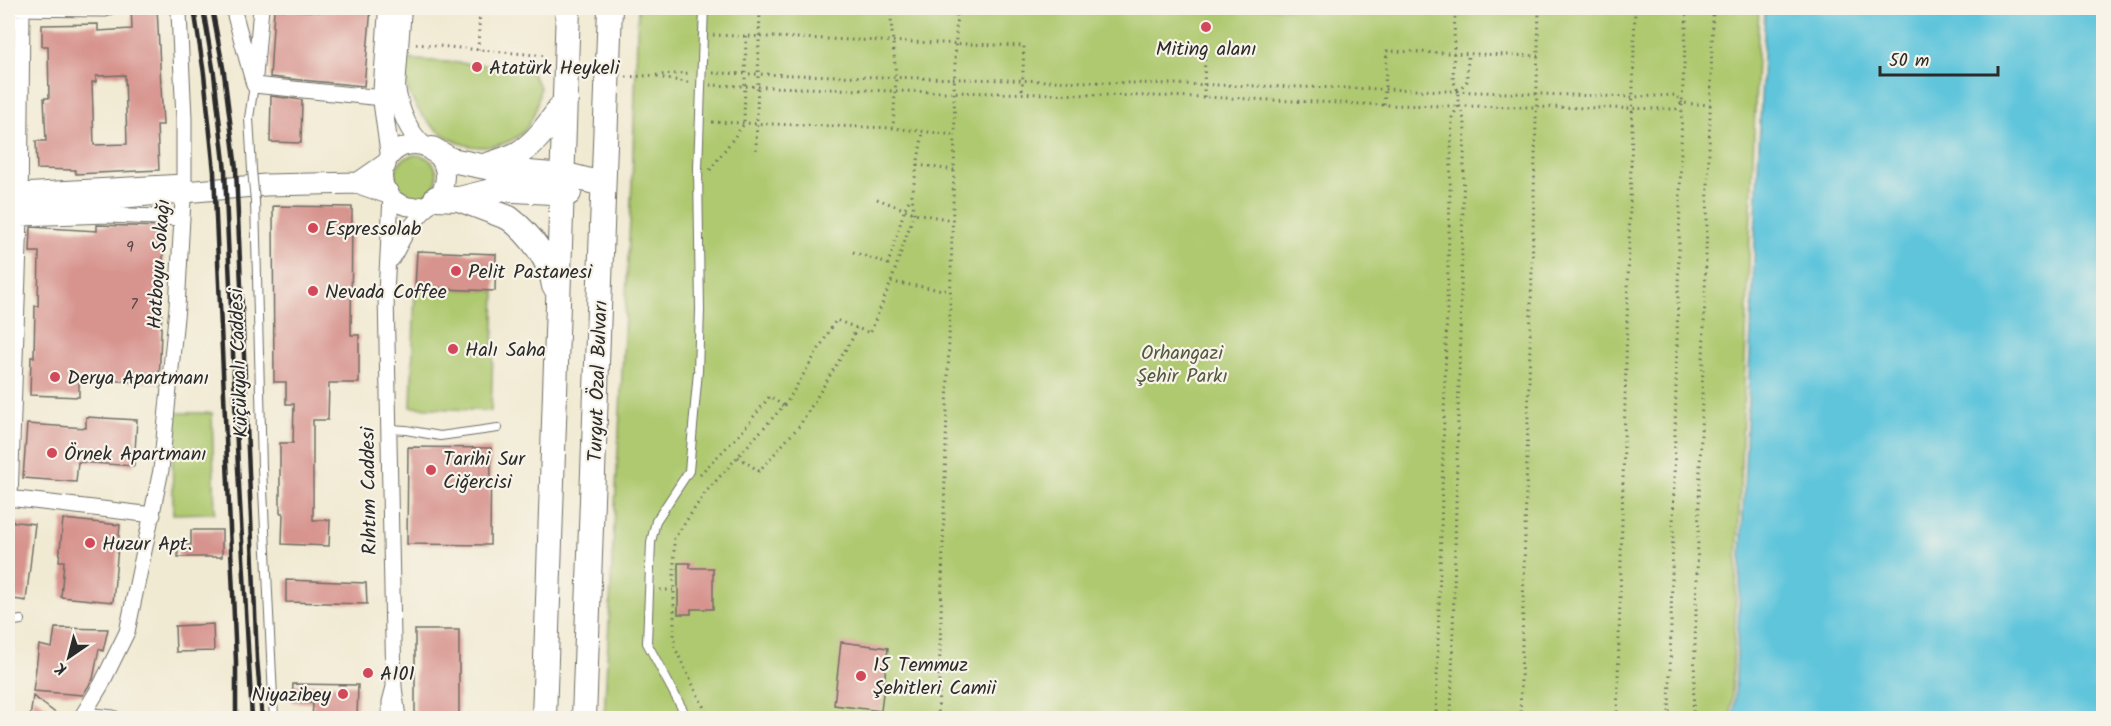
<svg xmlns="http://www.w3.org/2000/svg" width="2111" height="726" viewBox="0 0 2111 726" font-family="Kalam,sans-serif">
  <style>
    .green { fill: #afc96f; stroke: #6d7a4d; stroke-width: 1.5 }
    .water { fill: #5ec5db; stroke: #447883; stroke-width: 1.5 }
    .building { fill: #d7938d; fill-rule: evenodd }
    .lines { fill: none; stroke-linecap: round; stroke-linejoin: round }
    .service-casing { stroke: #706e66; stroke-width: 10 }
    .minor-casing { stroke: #706e66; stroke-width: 17 }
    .tertiary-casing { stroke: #706e66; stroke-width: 20 }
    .secondary-casing { stroke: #706e66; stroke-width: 23 }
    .trunk-casing { stroke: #706e66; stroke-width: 26 }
    .path { stroke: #706e66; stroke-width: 3; stroke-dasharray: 1.5 4.5; stroke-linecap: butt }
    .service { stroke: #fff; stroke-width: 8 }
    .minor { stroke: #fff; stroke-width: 15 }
    .tertiary { stroke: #fff; stroke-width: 18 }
    .secondary { stroke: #fff; stroke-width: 21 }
    .trunk { stroke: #fff; stroke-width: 24 }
    .rail { stroke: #2b2b2b; stroke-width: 4.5 }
    .service-bridge-casing { stroke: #706e66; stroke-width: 10; stroke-linecap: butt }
    .service-bridge { stroke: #fff; stroke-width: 8 }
    .poi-dot { fill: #d1495b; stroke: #f7f3e8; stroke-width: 2 }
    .labels { text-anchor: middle; stroke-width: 4.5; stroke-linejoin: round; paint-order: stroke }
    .number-label { font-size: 16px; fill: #564544 }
    .poi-label { font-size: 20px; fill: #2b2b2b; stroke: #f7f3e8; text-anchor: start }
    .street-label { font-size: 20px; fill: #2b2b2b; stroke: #f7f3e8 }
    .park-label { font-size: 20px; fill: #535a3f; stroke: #f7f3e8 }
  </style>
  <rect width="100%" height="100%" fill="#f7f3e8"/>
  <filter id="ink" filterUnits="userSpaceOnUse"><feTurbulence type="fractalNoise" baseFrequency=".0167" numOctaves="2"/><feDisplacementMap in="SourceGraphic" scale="12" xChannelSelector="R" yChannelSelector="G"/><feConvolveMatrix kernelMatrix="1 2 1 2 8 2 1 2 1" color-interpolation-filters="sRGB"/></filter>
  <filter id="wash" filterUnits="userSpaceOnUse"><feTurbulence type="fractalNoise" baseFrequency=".008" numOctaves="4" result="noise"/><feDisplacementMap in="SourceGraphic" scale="24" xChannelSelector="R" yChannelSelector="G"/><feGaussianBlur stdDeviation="1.35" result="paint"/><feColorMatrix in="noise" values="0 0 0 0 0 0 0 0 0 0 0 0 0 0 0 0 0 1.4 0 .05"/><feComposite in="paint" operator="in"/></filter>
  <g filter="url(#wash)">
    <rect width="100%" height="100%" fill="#f1ead3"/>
    <!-- green -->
    <path class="green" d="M 638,8 L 1759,8 L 1731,718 L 604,718 L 632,182 Z
      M 405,59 L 528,68 L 540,87 C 538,103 535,117 525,130 C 520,137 511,141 502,144 C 461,157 423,127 408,90 C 404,81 405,69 405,59 Z
      M395 176a21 21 0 1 1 42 0a21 21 0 1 1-42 0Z
      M 415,288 L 495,291 L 491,411 L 411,407 Z
      M 172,413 L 212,413 L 215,513 L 173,514 Z"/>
    <!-- water -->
    <path class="water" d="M 1765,8 L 2103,8 L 2103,718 L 1734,718 Z"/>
    <g id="blocks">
      <!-- building -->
      <path class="building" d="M 131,8 L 157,8 L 163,125 L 157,125 L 159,170 L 76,174 L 75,170 L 37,169 L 36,141 L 46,141 L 44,98 L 49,98 L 48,46 L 42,46 L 42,25 L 98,24 L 98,31 L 132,29 ZM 125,75 L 127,144 L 94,145 L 92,82 L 96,82 L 96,76 Z
        M 319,8 L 371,8 L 364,86 L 270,77 L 274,9 L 319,12 Z
        M 271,96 L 302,100 L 301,143 L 270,142 Z
        M 273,206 L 352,207 L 351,335 L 359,335 L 359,383 L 329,383 L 328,420 L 313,420 L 313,520 L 330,520 L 329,546 L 282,544 L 283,513 L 280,513 L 280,443 L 293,443 L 294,404 L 286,404 L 286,382 L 274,382 Z
        M 97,225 L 163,227 L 163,281 L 159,383 L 79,379 L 79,397 L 30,395 L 31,357 L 34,357 L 35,306 L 38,306 L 39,252 L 30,252 L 31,227 L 97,231 Z
        M 417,251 L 496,254 L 495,291 L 415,288 Z
        M 86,417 L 137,420 L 134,466 L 78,462 L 76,482 L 23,478 L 27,424 L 86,428 Z
        M 408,447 L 491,448 L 490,545 L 407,544 Z
        M 63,519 L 120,525 L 113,602 L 61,597 L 64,561 L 59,561 Z
        M 8,521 L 35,524 L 26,601 L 8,598 Z
        M 191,530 L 222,530 L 222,557 L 178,557 L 178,545 L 191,545 Z
        M 678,563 L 690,563 L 690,568 L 713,568 L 713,609 L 691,609 L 691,614 L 678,614 Z
        M 286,580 L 366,583 L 367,604 L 286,602 Z
        M 213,624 L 214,651 L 176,652 L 175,626 Z
        M 55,628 L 108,629 L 103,651 L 99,649 L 93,679 L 83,695 L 33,691 L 39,645 L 52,648 Z
        M 415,630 L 459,630 L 459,718 L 415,718 Z
        M 841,642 L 888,648 L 881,711 L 834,705 Z
        M 293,684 L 358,685 L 357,718 L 312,718 L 313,703 L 292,702 Z
        M 33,696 L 62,718 L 30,718 Z"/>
    </g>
  </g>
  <g filter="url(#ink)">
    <use href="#blocks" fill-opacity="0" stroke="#706e66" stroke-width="1.5"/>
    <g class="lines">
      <defs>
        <path id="service" d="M 252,170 L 249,118 L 254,85
          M 255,201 L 262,468 L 274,718
          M 389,429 L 406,430 L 440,436 L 498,428
          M 8,622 L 21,620
          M 683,718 L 684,712 L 647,643 L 651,542 L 656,521 L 689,471 L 698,371 L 700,310 L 698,168 L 704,8"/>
        <path id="minor" d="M 8,8 L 106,9 L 106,8
          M 233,8 L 254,85
          M 255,76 L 261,8
          M 254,85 L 382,98
          M 20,191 L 184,182
          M 391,196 L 386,294 L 394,687
          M 20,218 L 108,215 L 182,218
          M 392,259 L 407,231 L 433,201
          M 8,498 L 153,515
          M 10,498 L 20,218 L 22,8
          M 83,715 L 113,718
          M 81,718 L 101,685 L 127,632 L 161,470 L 177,307 L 184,182 L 184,118 L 179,13
          M 390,718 L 390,702 L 394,687 L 398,718"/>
        <path id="tertiary" d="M 388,8 L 382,98 L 390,156
          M 402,8 L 396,87 C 399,109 408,132 424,146
          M383 176a31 31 0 1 1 62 0a31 31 0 1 1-62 0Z"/>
        <path id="secondary" d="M 385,165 L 359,183 L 388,193
          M 8,210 L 20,206 L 266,185 L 359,183"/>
        <path id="trunk" d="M 432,149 L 451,160 L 506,171 L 575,177 L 602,184
          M 484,166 C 496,162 508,159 519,153 C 539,141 553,118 566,100
          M 436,198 L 459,199 L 509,218 C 529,233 551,261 554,286
          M 459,199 L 499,189 L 569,193
          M 544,718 L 568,8
          M 584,718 L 610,8"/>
      </defs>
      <!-- service casing -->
      <use href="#service" class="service-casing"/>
      <!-- minor casing -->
      <use href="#minor" class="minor-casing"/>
      <!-- tertiary casing -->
      <use href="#tertiary" class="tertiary-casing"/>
      <!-- secondary casing -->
      <use href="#secondary" class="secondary-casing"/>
      <!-- trunk casing -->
      <use href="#trunk" class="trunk-casing"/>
      <!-- path -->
      <path class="path" d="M 890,8 L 896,77 L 893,128
        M 713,35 L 1024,46 L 1022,94
        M 416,44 L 547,56
        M 478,50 L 480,8
        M 713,73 L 1385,89 L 1633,97 L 1676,95 L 1682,103
        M 626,77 L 691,73
        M 657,77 L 692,83
        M 710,85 L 895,91 L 1204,97 L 1384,105 L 1676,109 L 1682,103 L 1711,105
        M 1458,91 L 1467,81 L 1468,53
        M 1204,97 L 1205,47
        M 1384,105 L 1387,51 L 1538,56
        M 712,122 L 893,128 L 955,135
        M 756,150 L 760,8
        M 917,165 L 954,170
        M 710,170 L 744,124 L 746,36
        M 877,199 L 914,213 L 952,220
        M 853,252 L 888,264 L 905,208 L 911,197
        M 891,282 L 949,291
        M 738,457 L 759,471 L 800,425 L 852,339 L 856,328
        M 700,474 L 740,434 L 770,396 L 783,406
        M 660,590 L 673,590
        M 707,718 L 707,714 L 674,646 L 674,539 L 705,493 L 787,402 L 836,320 L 870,333 L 891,282 L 914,213 L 912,195 L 923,132
        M 938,718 L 955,135 L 954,92 L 957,8
        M 1436,718 L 1452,118 L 1459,104
        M 1451,718 L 1465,122 L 1458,102 L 1458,91 L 1453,80 L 1455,8
        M 1520,718 L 1539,8
        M 1617,718 L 1635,8
        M 1669,718 L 1682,103 L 1687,8
        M 1693,718 L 1713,8"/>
      <!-- service -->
      <use href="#service" class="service"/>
      <!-- minor -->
      <use href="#minor" class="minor"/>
      <!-- tertiary -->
      <use href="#tertiary" class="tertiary"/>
      <!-- secondary -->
      <use href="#secondary" class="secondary"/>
      <!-- trunk -->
      <use href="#trunk" class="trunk"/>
      <!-- rail -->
      <path class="rail" d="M 194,8 L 204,74 L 214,172 L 236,661 L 236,718
        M 203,8 L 214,74 L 225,171 L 238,468 L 252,718
        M 212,8 L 224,73 L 236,169 L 257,659 L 262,718"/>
      <defs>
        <path id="service-bridge" d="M 252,170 L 255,201"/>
      </defs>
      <!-- service-bridge casing -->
      <use href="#service-bridge" class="service-bridge-casing"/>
      <!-- service-bridge -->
      <use href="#service-bridge" class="service-bridge"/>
    </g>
  </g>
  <!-- markers -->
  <g class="poi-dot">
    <circle cx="1206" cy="27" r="6"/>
    <circle cx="477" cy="67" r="6"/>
    <circle cx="313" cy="228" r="6"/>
    <circle cx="456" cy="271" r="6"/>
    <circle cx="313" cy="291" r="6"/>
    <circle cx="453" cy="349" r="6"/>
    <circle cx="55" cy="377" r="6"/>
    <circle cx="52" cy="453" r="6"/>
    <circle cx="431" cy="470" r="6"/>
    <circle cx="90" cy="543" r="6"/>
    <circle cx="368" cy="673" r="6"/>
    <circle cx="861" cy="676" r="6"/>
    <circle cx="343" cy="694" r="6"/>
  </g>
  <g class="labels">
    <!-- number labels -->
    <g class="number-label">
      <text x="130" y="252">9</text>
      <text x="134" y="309">7</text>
    </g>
    <!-- poi labels -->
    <g class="poi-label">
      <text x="1206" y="55" text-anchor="middle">Miting alanı</text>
      <text x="489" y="74">Atatürk Heykeli</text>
      <text x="325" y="235">Espressolab</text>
      <text x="468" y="278">Pelit Pastanesi</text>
      <text x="325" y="298">Nevada Coffee</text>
      <text x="465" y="356">Halı Saha</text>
      <text x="67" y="384">Derya Apartmanı</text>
      <text x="64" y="460">Örnek Apartmanı</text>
      <text x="443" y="465">Tarihi Sur<tspan x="443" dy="23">Ciğercisi</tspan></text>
      <text x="102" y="550">Huzur Apt.</text>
      <text x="873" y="671">15 Temmuz<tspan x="873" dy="23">Şehitleri Camii</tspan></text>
      <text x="380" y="680">A101</text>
      <text x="331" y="701" text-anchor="end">Niyazibey</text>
    </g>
    <!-- street labels -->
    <g class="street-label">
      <text transform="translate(158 264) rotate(-86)" y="7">Hatboyu Sokağı</text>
      <text transform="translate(238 363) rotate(-92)" y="7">Küçükyalı Caddesi</text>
      <text transform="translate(597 381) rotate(-88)" y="7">Turgut Özal Bulvarı</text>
      <text transform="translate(368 491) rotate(-91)" y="7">Rıhtım Caddesi</text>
    </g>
    <!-- park labels -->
    <g class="park-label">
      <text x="1182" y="359">Orhangazi<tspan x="1182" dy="23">Şehir Parkı</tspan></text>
    </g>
  </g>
  <!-- margin -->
  <rect width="2111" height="726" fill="none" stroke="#f7f3e8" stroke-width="30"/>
  <!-- north arrow -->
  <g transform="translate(69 657) rotate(215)" stroke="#f7f3e8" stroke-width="4.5" paint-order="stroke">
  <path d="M0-4.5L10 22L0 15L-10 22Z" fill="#2b2b2b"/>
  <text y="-9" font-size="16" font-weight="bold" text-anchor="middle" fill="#2b2b2b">K</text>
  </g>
  <!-- scale -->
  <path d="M1880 66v9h118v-9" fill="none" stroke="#2b2b2b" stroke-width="3"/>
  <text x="1889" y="66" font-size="18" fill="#2b2b2b" stroke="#f7f3e8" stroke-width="4.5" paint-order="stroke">50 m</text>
</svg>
